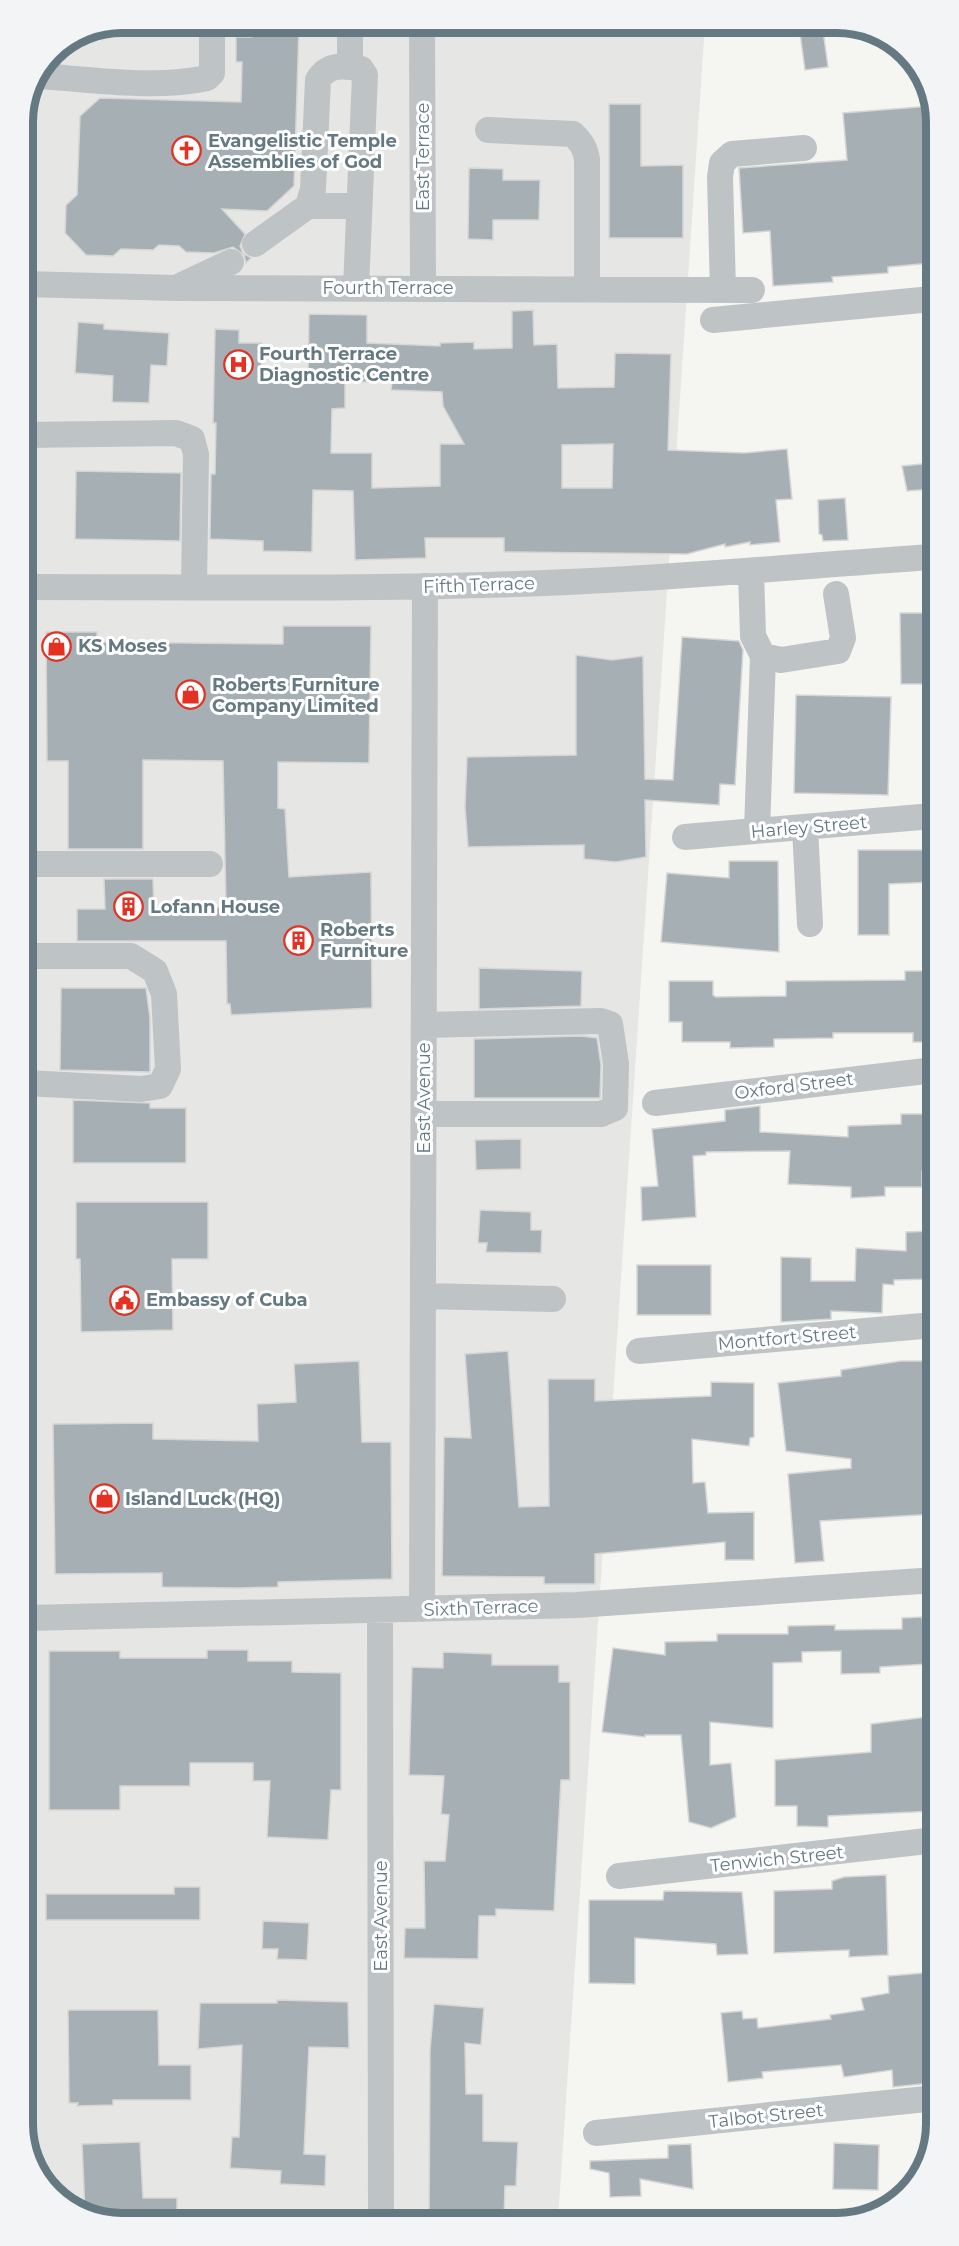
<svg xmlns="http://www.w3.org/2000/svg" width="959" height="2246" viewBox="0 0 959 2246" font-family="Montserrat,sans-serif">
  <style>
    .built { fill: #e6e6e5 }
    .building { fill: #a6b0b4; stroke: #d6d6d4; stroke-width: 1.5; fill-rule: evenodd }
    .lines { fill: none; stroke-linecap: round; stroke-linejoin: round }
    .minor { stroke: #bec3c5; stroke-width: 26 }
    .labels { text-anchor: middle; stroke-width: 6; stroke-linejoin: round; paint-order: stroke }
    .poi-label { font-size: 18px; font-weight: bold; fill: #647982; stroke: #fff; text-anchor: start }
    .street-label { font-size: 18px; fill: #647982; stroke: #fff }
    .rim { fill: none; stroke: #647982; stroke-width: 8 }
  </style>
  <rect width="100%" height="100%" fill="#f5f5f1"/>
  <!-- built -->
  <path class="built" d="M 705,24 L 558,2220 L 115,2223 L 62,2203 L 28,2156 L 23,116 L 52,51 L 84,30 Z"/>
  <!-- building -->
  <path class="building" d="M 822,23 L 828,67 L 805,70 L 799,26 Z
    M 253,28 L 299,28 L 294,186 L 267,211 L 222,209 L 245,234 L 240,246 L 243,253 L 251,258 L 246,263 L 244,255 L 233,247 L 214,253 L 186,252 L 179,246 L 159,245 L 153,250 L 121,249 L 113,256 L 86,255 L 65,233 L 66,205 L 77,195 L 80,116 L 100,98 L 241,102 L 242,62 L 236,62 L 236,37 L 252,37 Z
    M 609,104 L 641,104 L 641,166 L 683,165 L 683,238 L 609,238 Z
    M 931,106 L 932,263 L 888,267 L 888,273 L 832,277 L 833,282 L 773,286 L 770,231 L 743,233 L 739,168 L 847,160 L 843,113 Z
    M 469,168 L 503,169 L 503,180 L 540,180 L 539,220 L 493,220 L 493,240 L 468,239 Z
    M 533,310 L 534,345 L 557,344 L 558,388 L 614,387 L 615,353 L 671,354 L 668,450 L 744,453 L 787,449 L 792,499 L 776,500 L 780,542 L 750,545 L 750,542 L 725,547 L 725,544 L 687,554 L 504,552 L 504,538 L 425,538 L 426,558 L 355,560 L 353,491 L 313,490 L 312,552 L 263,551 L 263,541 L 210,539 L 211,474 L 215,474 L 216,423 L 213,423 L 215,329 L 239,330 L 239,343 L 262,343 L 261,381 L 308,379 L 309,314 L 367,315 L 367,343 L 440,346 L 440,343 L 474,342 L 474,349 L 512,348 L 512,311 ZM 345,382 L 392,382 L 391,390 L 442,392 L 443,406 L 464,444 L 440,444 L 440,486 L 372,488 L 372,453 L 331,453 L 332,409 L 345,408 ZM 613,444 L 612,488 L 562,488 L 562,445 Z
    M 78,322 L 104,324 L 104,329 L 169,333 L 167,366 L 151,365 L 149,403 L 112,402 L 113,376 L 75,373 Z
    M 932,463 L 932,489 L 907,491 L 902,466 Z
    M 76,471 L 181,473 L 180,541 L 75,539 Z
    M 845,498 L 848,540 L 823,541 L 822,535 L 819,534 L 818,500 Z
    M 900,613 L 932,613 L 933,684 L 901,684 Z
    M 283,626 L 371,626 L 369,763 L 278,762 L 278,808 L 285,809 L 289,877 L 371,872 L 372,1008 L 231,1015 L 230,1004 L 227,1004 L 226,941 L 77,941 L 77,909 L 105,909 L 104,879 L 153,879 L 154,908 L 226,907 L 223,761 L 143,760 L 143,849 L 68,849 L 68,761 L 47,761 L 46,632 L 97,632 L 97,642 L 283,644 Z
    M 682,637 L 739,641 L 743,650 L 735,785 L 720,784 L 719,805 L 645,800 L 646,857 L 616,862 L 584,859 L 584,845 L 468,847 L 465,807 L 467,757 L 576,755 L 576,655 L 612,660 L 643,656 L 645,779 L 673,780 Z
    M 796,695 L 891,697 L 888,795 L 794,793 Z
    M 858,850 L 933,850 L 933,882 L 889,884 L 889,935 L 858,935 Z
    M 729,861 L 778,861 L 779,952 L 661,942 L 667,873 L 729,878 Z
    M 479,968 L 582,971 L 581,1006 L 479,1009 Z
    M 905,971 L 925,971 L 925,987 L 933,987 L 934,1042 L 913,1042 L 913,1033 L 833,1033 L 833,1038 L 774,1039 L 774,1047 L 730,1048 L 730,1042 L 682,1042 L 682,1022 L 669,1022 L 669,981 L 713,981 L 713,995 L 716,997 L 786,996 L 786,981 L 905,980 Z
    M 61,988 L 146,988 L 150,1018 L 150,1072 L 60,1070 Z
    M 581,1036 L 597,1038 L 601,1065 L 600,1098 L 474,1098 L 474,1039 Z
    M 73,1100 L 150,1103 L 150,1108 L 186,1108 L 186,1163 L 73,1163 Z
    M 760,1106 L 760,1132 L 848,1137 L 848,1126 L 901,1124 L 901,1114 L 927,1114 L 928,1127 L 934,1126 L 934,1171 L 922,1171 L 922,1187 L 885,1187 L 885,1196 L 851,1198 L 851,1187 L 788,1184 L 790,1151 L 706,1152 L 706,1155 L 693,1156 L 696,1217 L 642,1221 L 641,1187 L 658,1186 L 652,1129 L 725,1121 L 725,1110 Z
    M 521,1139 L 521,1169 L 476,1170 L 475,1140 Z
    M 76,1202 L 208,1202 L 208,1259 L 172,1259 L 173,1330 L 81,1332 L 80,1259 L 76,1259 Z
    M 480,1210 L 531,1212 L 531,1230 L 542,1230 L 541,1253 L 486,1252 L 487,1243 L 478,1243 Z
    M 934,1231 L 934,1279 L 894,1280 L 894,1285 L 883,1284 L 882,1313 L 831,1311 L 831,1319 L 781,1322 L 781,1257 L 811,1258 L 811,1281 L 855,1281 L 856,1248 L 906,1251 L 906,1232 Z
    M 637,1265 L 711,1265 L 711,1315 L 637,1315 Z
    M 508,1351 L 519,1507 L 549,1506 L 548,1379 L 595,1379 L 595,1401 L 711,1396 L 711,1382 L 754,1383 L 754,1437 L 750,1438 L 749,1446 L 692,1439 L 693,1483 L 705,1482 L 708,1513 L 754,1512 L 754,1560 L 725,1560 L 725,1542 L 595,1554 L 595,1584 L 544,1584 L 544,1577 L 442,1576 L 444,1437 L 471,1438 L 465,1354 Z
    M 359,1361 L 362,1442 L 391,1442 L 392,1579 L 278,1582 L 278,1587 L 238,1588 L 162,1587 L 162,1573 L 55,1574 L 53,1424 L 153,1423 L 153,1439 L 258,1441 L 257,1404 L 296,1402 L 294,1364 Z
    M 901,1361 L 932,1361 L 932,1375 L 934,1376 L 935,1514 L 820,1521 L 824,1561 L 795,1563 L 788,1474 L 851,1468 L 851,1459 L 786,1451 L 778,1383 L 841,1376 L 841,1370 Z
    M 922,1617 L 927,1664 L 880,1667 L 880,1673 L 841,1674 L 841,1651 L 802,1652 L 802,1662 L 773,1663 L 773,1728 L 710,1722 L 710,1765 L 731,1763 L 736,1817 L 711,1828 L 689,1822 L 681,1735 L 645,1735 L 645,1737 L 602,1732 L 613,1648 L 665,1655 L 665,1642 L 717,1641 L 717,1634 L 788,1634 L 788,1626 L 835,1625 L 835,1630 L 902,1629 L 902,1618 Z
    M 207,1650 L 248,1650 L 248,1661 L 292,1661 L 292,1672 L 341,1673 L 341,1790 L 331,1790 L 328,1840 L 267,1837 L 270,1781 L 253,1781 L 253,1763 L 190,1763 L 190,1786 L 120,1786 L 120,1810 L 49,1810 L 49,1651 L 120,1651 L 120,1658 L 207,1658 Z
    M 443,1652 L 492,1654 L 492,1665 L 559,1665 L 559,1682 L 570,1682 L 570,1780 L 561,1780 L 554,1911 L 496,1909 L 496,1916 L 479,1916 L 478,1959 L 404,1958 L 405,1928 L 425,1928 L 424,1861 L 445,1861 L 449,1815 L 441,1814 L 444,1776 L 409,1775 L 412,1667 L 443,1668 Z
    M 935,1716 L 936,1811 L 828,1816 L 828,1827 L 797,1826 L 797,1806 L 775,1806 L 775,1760 L 871,1752 L 871,1724 Z
    M 886,1875 L 888,1955 L 849,1957 L 849,1950 L 774,1953 L 774,1891 L 832,1889 L 832,1881 L 844,1877 Z
    M 174,1887 L 200,1887 L 200,1920 L 46,1920 L 46,1894 L 174,1894 Z
    M 664,1891 L 742,1892 L 748,1954 L 717,1955 L 716,1944 L 635,1938 L 635,1984 L 589,1983 L 589,1900 L 663,1900 Z
    M 263,1921 L 309,1923 L 307,1960 L 277,1959 L 278,1949 L 262,1949 Z
    M 936,1972 L 936,2002 L 925,2002 L 931,2083 L 893,2087 L 892,2070 L 844,2077 L 841,2065 L 762,2072 L 763,2078 L 728,2082 L 721,2013 L 742,2011 L 743,2019 L 757,2018 L 758,2028 L 831,2019 L 830,2015 L 864,2010 L 861,1998 L 889,1993 L 888,1976 Z
    M 277,2000 L 348,2002 L 349,2048 L 309,2047 L 304,2154 L 326,2155 L 325,2186 L 280,2184 L 281,2171 L 230,2168 L 232,2137 L 239,2137 L 242,2045 L 198,2049 L 200,2003 L 277,2003 Z
    M 434,2004 L 484,2008 L 481,2045 L 465,2043 L 466,2094 L 483,2094 L 483,2141 L 518,2142 L 516,2186 L 505,2186 L 504,2221 L 429,2221 L 430,2050 Z
    M 68,2010 L 158,2010 L 159,2065 L 191,2065 L 191,2100 L 113,2100 L 113,2105 L 77,2106 L 78,2103 L 69,2103 Z
    M 140,2142 L 143,2198 L 177,2198 L 177,2223 L 115,2223 L 85,2212 L 82,2144 Z
    M 834,2143 L 879,2145 L 878,2190 L 833,2189 Z
    M 691,2144 L 693,2189 L 640,2179 L 641,2196 L 610,2197 L 609,2173 L 590,2169 L 590,2161 L 668,2158 L 668,2145 Z"/>
  <g class="lines">
    <!-- minor -->
    <path class="minor" d="M 422,27 L 423,287
      M 350,66 L 350,27
      M 41,76 C 93,80 157,89 207,78 L 212,73 L 212,29
      M 488,130 L 573,134 C 581,142 586,149 587,160 L 587,289
      M 308,206 L 359,206
      M 255,244 L 308,206 L 313,189 L 318,80 C 327,64 344,65 361,69 L 365,75 L 356,288
      M 23,284 L 176,288 L 752,290
      M 182,285 L 231,262
      M 723,290 L 720,177 L 722,163 L 732,154 L 804,148
      M 713,320 L 932,299
      M 24,435 L 176,433 L 192,439 L 196,454 L 194,587
      M 751,572 L 753,636 L 763,656 L 781,660 L 838,651 L 843,638 L 836,594
      M 24,587 C 205,587 387,590 568,582 C 690,577 811,565 932,557
      M 805,828 L 810,924
      M 757,831 L 763,656
      M 685,837 L 933,816
      M 25,864 L 210,864
      M 25,956 L 131,956 L 155,971 L 164,994 L 168,1069 L 160,1086 L 141,1089 L 25,1083
      M 655,1103 L 934,1070
      M 424,1114 L 601,1114 L 615,1108 L 616,1064 L 610,1024 L 601,1021 L 424,1025
      M 424,1296 L 553,1299
      M 639,1351 L 934,1325
      M 422,1609 L 425,586
      M 380,1611 L 381,2221
      M 27,1618 L 577,1605 L 935,1580
      M 619,1876 L 936,1840
      M 596,2133 L 936,2098"/>
  </g>
  <!-- icons -->
  <defs>
    <symbol id="church-ring" viewBox="-11 -11 22 22"><circle r="9.5" fill="#fff" stroke="#e33223" stroke-width="1.5"/><path d="M-1.2-6h2.4v3.5h3.3v2.4h-3.3V6h-2.4V-.1h-3.3v-2.4h3.3Z" fill="#e33223"/></symbol>
    <symbol id="hospital-ring" viewBox="-11 -11 22 22"><circle r="9.5" fill="#fff" stroke="#e33223" stroke-width="1.5"/><path d="M-5-5h3v3.5h4V-5h3V5h-3V1.5h-4V5h-3Z" fill="#e33223"/></symbol>
    <symbol id="shop-ring" viewBox="-11 -11 22 22"><circle r="9.5" fill="#fff" stroke="#e33223" stroke-width="1.5"/><path d="M-5-2.5h2.3a2.7 3.5 0 0 1 5.4 0H5L5.5 6h-11ZM-1.5-2.5h3a1.5 2.3 0 0 0-3 0Z" fill="#e33223"/></symbol>
    <symbol id="building-ring" viewBox="-11 -11 22 22"><circle r="9.5" fill="#fff" stroke="#e33223" stroke-width="1.5"/><path d="M-4-6H4V6H1V3H-1V6H-4ZM-2.5-4.3h1.7v1.8h-1.7ZM.8-4.3h1.7v1.8H.8ZM-2.5-1h1.7V.8h-1.7ZM.8-1h1.7V.8H.8Z" fill="#e33223"/></symbol>
    <symbol id="civic-ring" viewBox="-11 -11 22 22"><circle r="9.5" fill="#fff" stroke="#e33223" stroke-width="1.5"/><path d="M-.6-6.5H3V-4.5H.6V-3L4-1V1h2V6H-6V1h2V-1L-.6-3ZM-1.2 2.5V6h2.4V2.5Z" fill="#e33223"/></symbol>
  </defs>
  <g fill-rule="evenodd">
    <use href="#church-ring" x="170" y="134" width="33" height="33"/>
    <use href="#hospital-ring" x="222" y="348" width="33" height="33"/>
    <use href="#shop-ring" x="40" y="630" width="33" height="33"/>
    <use href="#shop-ring" x="174" y="678" width="33" height="33"/>
    <use href="#building-ring" x="112" y="890" width="33" height="33"/>
    <use href="#building-ring" x="282" y="924" width="33" height="33"/>
    <use href="#civic-ring" x="108" y="1284" width="33" height="33"/>
    <use href="#shop-ring" x="88" y="1482" width="33" height="33"/>
  </g>
  <g class="labels">
    <!-- poi labels -->
    <g class="poi-label">
      <text x="208" y="147">Evangelistic Temple<tspan x="208" dy="21">Assemblies of God</tspan></text>
      <text x="259" y="360">Fourth Terrace<tspan x="259" dy="21">Diagnostic Centre</tspan></text>
      <text x="78" y="652">KS Moses</text>
      <text x="212" y="691">Roberts Furniture<tspan x="212" dy="21">Company Limited</tspan></text>
      <text x="150" y="913">Lofann House</text>
      <text x="320" y="936">Roberts<tspan x="320" dy="21">Furniture</tspan></text>
      <text x="146" y="1306">Embassy of Cuba</text>
      <text x="125" y="1505">Island Luck (HQ)</text>
    </g>
    <!-- street labels -->
    <g class="street-label">
      <text transform="translate(423 157) rotate(-90)" y="6">East Terrace</text>
      <text x="388" y="294">Fourth Terrace</text>
      <text transform="translate(479 585) rotate(-2)" y="6">Fifth Terrace</text>
      <text transform="translate(809 827) rotate(-5)" y="6">Harley Street</text>
      <text transform="translate(794 1086) rotate(-7)" y="6">Oxford Street</text>
      <text transform="translate(424 1098) rotate(-90)" y="6">East Avenue</text>
      <text transform="translate(787 1338) rotate(-5)" y="6">Montfort Street</text>
      <text transform="translate(481 1608) rotate(-2)" y="6">Sixth Terrace</text>
      <text transform="translate(777 1859) rotate(-6)" y="6">Tenwich Street</text>
      <text transform="translate(381 1916) rotate(-90)" y="6">East Avenue</text>
      <text transform="translate(766 2116) rotate(-6)" y="6">Talbot Street</text>
    </g>
  </g>
  <!-- crop -->
  <path d="M0 0H959V2246H0ZM122 33H837A89 89 0 0 1 926 122V2124A89 89 0 0 1 837 2213H122A89 89 0 0 1 33 2124V122A89 89 0 0 1 122 33Z" fill="#f3f4f5" fill-rule="evenodd"/>
  <path class="rim" d="M122 33H837A89 89 0 0 1 926 122V2124A89 89 0 0 1 837 2213H122A89 89 0 0 1 33 2124V122A89 89 0 0 1 122 33Z"/>
</svg>
